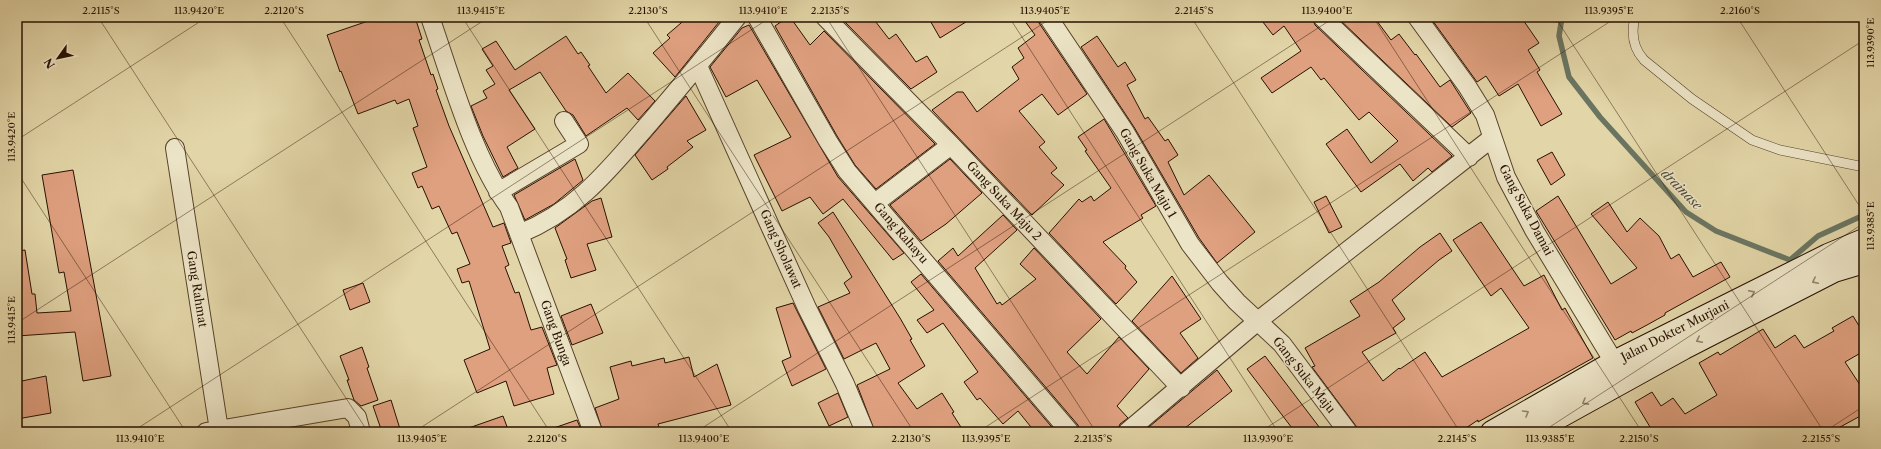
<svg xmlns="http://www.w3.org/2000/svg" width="1881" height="449" viewBox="0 0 1881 449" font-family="'Libre Caslon Text',serif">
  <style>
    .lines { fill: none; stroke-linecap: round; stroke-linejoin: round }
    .stream { stroke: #6a7561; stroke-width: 5.5 }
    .building { fill: #dfa07f; stroke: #271000 }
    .service-casing { stroke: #56412a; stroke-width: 10 }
    .minor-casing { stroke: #56412a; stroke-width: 20 }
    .secondary-casing { stroke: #271000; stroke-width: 24 }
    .service { stroke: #ece4c6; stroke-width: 9 }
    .minor { stroke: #ece4c6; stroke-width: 18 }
    .secondary { stroke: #ece4c6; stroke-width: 22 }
    .oneway { stroke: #93856d }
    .ticks { fill: none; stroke: #271000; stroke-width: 1; stroke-opacity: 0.45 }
    .labels { text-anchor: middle; stroke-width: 3; stroke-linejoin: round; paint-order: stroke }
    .street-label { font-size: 12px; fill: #271000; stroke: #ece4c6 }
    .water-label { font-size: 13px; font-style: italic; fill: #4e4b39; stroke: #ece4c6 }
    .neatline { fill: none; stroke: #271000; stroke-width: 1.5 }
    .ticks-label { font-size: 10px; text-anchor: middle; fill: #271000 }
  </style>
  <rect width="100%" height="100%" fill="#e2d5a7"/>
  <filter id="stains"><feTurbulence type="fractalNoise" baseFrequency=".005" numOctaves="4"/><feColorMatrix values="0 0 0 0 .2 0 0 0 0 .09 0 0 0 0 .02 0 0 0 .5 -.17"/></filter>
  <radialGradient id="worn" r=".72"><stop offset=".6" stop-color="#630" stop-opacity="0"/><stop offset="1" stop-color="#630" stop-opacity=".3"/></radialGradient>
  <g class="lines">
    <!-- stream -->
    <path class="stream" d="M 1562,17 L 1559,36 L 1569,77 L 1600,117 L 1686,212 L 1716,231 L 1790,260 L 1818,236 L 1864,215"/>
  </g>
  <!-- building -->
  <path class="building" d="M 380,17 L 415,17 L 422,39 L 419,40 L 431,75 L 433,74 L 438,89 L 436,90 L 449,126 L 493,227 L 504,223 L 511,243 L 502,246 L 509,265 L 505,267 L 515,293 L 519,292 L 531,330 L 542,327 L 557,365 L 547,368 L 554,394 L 514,406 L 506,381 L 477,393 L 464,360 L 490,349 L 469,281 L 462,283 L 457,269 L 470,264 L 457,232 L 452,234 L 439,206 L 432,209 L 422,186 L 418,188 L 412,173 L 427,167 L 413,128 L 418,126 L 409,99 L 397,104 L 395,100 L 358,114 L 341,71 L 340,72 L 327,35 Z
    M 688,17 L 714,17 L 719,22 L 675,77 L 653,53 L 670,38 L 667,35 Z
    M 788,17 L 790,17 L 810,45 L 824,31 L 935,144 L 876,189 L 855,165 L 837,136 L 775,26 Z
    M 840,17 L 872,17 L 889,39 L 896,34 L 916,62 L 927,56 L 937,72 L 911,89 Z
    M 928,17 L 974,17 L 940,38 Z
    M 1022,17 L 1038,17 L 1039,23 L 1087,94 L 1058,115 L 1042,94 L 1019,111 L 1045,142 L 1039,147 L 1057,168 L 1051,173 L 1064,185 L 1032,215 L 932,110 L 957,92 L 963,92 L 977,112 L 1019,79 L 1012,67 L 1024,58 L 1018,48 L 1035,35 Z
    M 1259,17 L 1312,17 L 1315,25 L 1452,156 L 1432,172 L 1428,168 L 1413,181 L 1400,164 L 1361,192 L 1326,144 L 1347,129 L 1371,163 L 1398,141 L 1369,112 L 1359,120 L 1324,78 L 1321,80 L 1311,67 L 1272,93 L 1261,78 L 1301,51 L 1284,26 L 1273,35 Z
    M 1337,17 L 1374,17 L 1391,40 L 1399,34 L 1415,55 L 1416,54 L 1440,87 L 1450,80 L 1471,113 L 1452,127 Z
    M 1430,17 L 1521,17 L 1539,43 L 1528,50 L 1540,70 L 1537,72 L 1562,114 L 1541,126 L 1518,84 L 1499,96 L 1486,76 L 1477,82 Z
    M 749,25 L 838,177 L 904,253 L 893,260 L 843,199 L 823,214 L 810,197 L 782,211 L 754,155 L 791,137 L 757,80 L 726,97 L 710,67 L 742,28 Z
    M 566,36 L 578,54 L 581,52 L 590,65 L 588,66 L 606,93 L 628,73 L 655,101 L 638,120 L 627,108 L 586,136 L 573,115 L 566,111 L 540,72 L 509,90 L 535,129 L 507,147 L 518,168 L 503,177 L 483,136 L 471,106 L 487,98 L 483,91 L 495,84 L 486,70 L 493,66 L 482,49 L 496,41 L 515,70 Z
    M 1097,36 L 1118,67 L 1125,62 L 1136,80 L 1127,85 L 1145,119 L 1148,117 L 1165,141 L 1168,139 L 1178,155 L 1168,162 L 1184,195 L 1209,175 L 1255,232 L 1217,263 L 1199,238 L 1134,127 L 1081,47 Z
    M 686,96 L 706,130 L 687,141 L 693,147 L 667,167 L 668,169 L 652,180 L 635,155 Z
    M 1104,119 L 1156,206 L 1141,215 L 1143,218 L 1103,242 L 1126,266 L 1125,268 L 1137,282 L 1116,304 L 1049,233 L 1079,199 L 1082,202 L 1091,196 L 1094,201 L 1111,188 L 1085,151 L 1087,150 L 1078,137 Z
    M 1552,152 L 1565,175 L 1551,185 L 1537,160 Z
    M 575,159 L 583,180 L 554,204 L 525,220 L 514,195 Z
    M 950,159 L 982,193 L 946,224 L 921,241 L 890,205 Z
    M 73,170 L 111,376 L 83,381 L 75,332 L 17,336 L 17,251 L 25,250 L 32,294 L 35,294 L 37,313 L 71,311 L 64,272 L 59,273 L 42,175 Z
    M 1326,196 L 1342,227 L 1329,233 L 1314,202 Z
    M 1558,196 L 1611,284 L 1637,268 L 1591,214 L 1608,202 L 1627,232 L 1640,218 L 1659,236 L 1671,259 L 1679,254 L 1693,277 L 1721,262 L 1730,277 L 1665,313 L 1665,315 L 1647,325 L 1632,333 L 1631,331 L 1615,340 L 1536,211 Z
    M 601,198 L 612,237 L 587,244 L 596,270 L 571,278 L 565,260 L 567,259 L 555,228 L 592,201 Z
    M 833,212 L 900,318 L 912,339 L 910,340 L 925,366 L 898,383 L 917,409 L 942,393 L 954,412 L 952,413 L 964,432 L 875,432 L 857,385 L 890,369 L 876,343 L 844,359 L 818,307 L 850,293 L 844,283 L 852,277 L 829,237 L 818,223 Z
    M 1003,215 L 1017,230 L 975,268 L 997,304 L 1000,302 L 1002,305 L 1036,279 L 1020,264 L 1034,248 L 1101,319 L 1067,352 L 1087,374 L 1119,337 L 1149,369 L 1117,406 L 1128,418 L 1120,424 L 1117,432 L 1080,432 L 1078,425 L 938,261 L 953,248 L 958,256 Z
    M 1481,222 L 1524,286 L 1544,275 L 1562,310 L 1565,308 L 1593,358 L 1478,422 L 1478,420 L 1460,432 L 1358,432 L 1356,426 L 1312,367 L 1315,366 L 1305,348 L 1360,316 L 1350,301 L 1379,282 L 1420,247 L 1440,233 L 1452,251 L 1439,260 L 1392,300 L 1405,319 L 1393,328 L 1396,333 L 1362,352 L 1383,381 L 1399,368 L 1400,369 L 1425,352 L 1442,377 L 1529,328 L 1501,288 L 1491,296 L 1453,240 Z
    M 921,274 L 1056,432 L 1035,432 L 1018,411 L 1003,424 L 980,398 L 977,400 L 964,382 L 978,372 L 943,323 L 927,333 L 917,320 L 934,310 L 911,282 Z
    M 1172,276 L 1201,319 L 1180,333 L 1198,358 L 1181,373 L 1132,321 Z
    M 363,283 L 370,302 L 350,310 L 343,290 Z
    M 793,303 L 826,369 L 792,386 L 782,361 L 791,357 L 776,308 Z
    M 591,304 L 603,333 L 572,345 L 561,316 Z
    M 1853,316 L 1864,334 L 1864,351 L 1845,362 L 1864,391 L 1864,414 L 1831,432 L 1653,432 L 1635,402 L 1652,392 L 1661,406 L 1673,398 L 1685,414 L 1717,395 L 1699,363 L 1718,352 L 1720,355 L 1763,329 L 1775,348 L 1795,335 L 1804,348 L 1834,331 L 1832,328 Z
    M 362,347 L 369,367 L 367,368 L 378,400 L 361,406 L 354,400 L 347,380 L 349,380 L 340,356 Z
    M 1265,356 L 1323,432 L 1295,432 L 1247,369 Z
    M 689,357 L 694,377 L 717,364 L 731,405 L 658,424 L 661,432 L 603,432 L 595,408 L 619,399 L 610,367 L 631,361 L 632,366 L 664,358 L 665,363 Z
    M 1217,370 L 1232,391 L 1180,432 L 1143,432 Z
    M 46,376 L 51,413 L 17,419 L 17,382 Z
    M 838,393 L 848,417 L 829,426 L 818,403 Z
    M 391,400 L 400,429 L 392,432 L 382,432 L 373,406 Z
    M 503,416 L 509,432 L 464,432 L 463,430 Z
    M 577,420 L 582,432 L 549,432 L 548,430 Z"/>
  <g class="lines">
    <defs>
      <path id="service" d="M 1635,17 C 1631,33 1633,48 1644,60 L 1692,99 L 1752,140 L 1780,150 L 1864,167"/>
      <path id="minor" d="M 430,17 C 451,77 472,156 509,207 L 593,432
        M 757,17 L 828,141 L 847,171 L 1070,432
        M 825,17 L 951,145 L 1181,388
        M 1048,17 L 1125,132 L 1190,244 L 1220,283 L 1237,302 L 1282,344 L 1348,432
        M 1322,17 L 1469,157
        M 1417,17 L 1467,86 L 1485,115 L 1506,177 L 1534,230 L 1614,362
        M 698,66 L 807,308 L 845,384 L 865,432
        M 175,148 L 219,430
        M 498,192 L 579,144 L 564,121
        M 875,203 L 951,145
        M 519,234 C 580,209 610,168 652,120 C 681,86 709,52 737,17
        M 206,432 L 348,408 L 357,417 L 361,432
        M 1127,432 L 1259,320 L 1492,138"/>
      <path id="secondary" d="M 1492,432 L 1614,362 L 1828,255 L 1864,240
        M 1532,432 L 1684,348 L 1834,271 L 1864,262"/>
    </defs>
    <!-- service casing -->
    <use href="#service" class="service-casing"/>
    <!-- minor casing -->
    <use href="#minor" class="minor-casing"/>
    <!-- secondary casing -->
    <use href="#secondary" class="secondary-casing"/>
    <!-- service -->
    <use href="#service" class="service"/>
    <!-- minor -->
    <use href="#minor" class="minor"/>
    <!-- secondary -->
    <use href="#secondary" class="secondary"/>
  </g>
  <!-- one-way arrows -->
  <defs><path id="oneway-chevron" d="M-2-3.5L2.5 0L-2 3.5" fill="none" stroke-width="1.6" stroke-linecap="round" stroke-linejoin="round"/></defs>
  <g class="oneway">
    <use href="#oneway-chevron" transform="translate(1815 281) rotate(153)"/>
    <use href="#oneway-chevron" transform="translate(1752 293) rotate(-27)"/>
    <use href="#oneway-chevron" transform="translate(1699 340) rotate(153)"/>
    <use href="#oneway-chevron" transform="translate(1585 402) rotate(151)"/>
    <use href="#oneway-chevron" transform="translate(1526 413) rotate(-30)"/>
  </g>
  <!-- ticks -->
  <path class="ticks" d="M 98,17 L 368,432M 280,17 L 550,432M 462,17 L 732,432M 644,17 L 914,432M 826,17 L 1096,432M 1009,17 L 1278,432M 1191,17 L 1460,432M 1373,17 L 1642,432M 1555,17 L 1824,432M 1737,17 L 1864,213M 17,140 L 207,17M 17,172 L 186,432M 17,323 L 489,17M 132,432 L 771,17M 414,432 L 1053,17M 696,432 L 1335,17M 978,432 L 1617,17M 1260,432 L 1864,40M 1542,432 L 1864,223M 1824,432 L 1864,406"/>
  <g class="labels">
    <!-- street labels -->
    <g class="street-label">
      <text transform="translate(1148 173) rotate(60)" y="4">Gang Suka Maju 1</text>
      <text transform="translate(1004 201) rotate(47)" y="4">Gang Suka Maju 2</text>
      <text transform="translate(1526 210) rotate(62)" y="4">Gang Suka Damai</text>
      <text transform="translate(901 233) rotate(49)" y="4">Gang Rahayu</text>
      <text transform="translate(781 249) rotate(66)" y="4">Gang Sholawat</text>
      <text transform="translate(197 289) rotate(81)" y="4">Gang Rahmat</text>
      <text transform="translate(1675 331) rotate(-27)" y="4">Jalan Dokter Murjani</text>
      <text transform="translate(556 333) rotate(70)" y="4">Gang Bunga</text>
      <text transform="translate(1304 375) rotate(52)" y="4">Gang Suka Maju</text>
    </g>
    <!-- water labels -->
    <g class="water-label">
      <text transform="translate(1682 189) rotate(45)" y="5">drainase</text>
    </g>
  </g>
  <!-- margin -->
  <rect width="1881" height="449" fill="none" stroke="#e2d5a7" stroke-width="44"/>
  <!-- north arrow -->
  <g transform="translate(58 58) rotate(237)" stroke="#ece4c6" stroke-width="3" paint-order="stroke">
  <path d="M0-3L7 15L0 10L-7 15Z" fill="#271000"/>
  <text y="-6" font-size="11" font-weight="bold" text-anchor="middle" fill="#271000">N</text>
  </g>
  <rect x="22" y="22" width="1837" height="405" class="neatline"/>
  <g class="ticks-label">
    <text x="101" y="14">2.2115°S</text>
    <text x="199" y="14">113.9420°E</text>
    <text x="284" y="14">2.2120°S</text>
    <text x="481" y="14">113.9415°E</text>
    <text x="648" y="14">2.2130°S</text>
    <text x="763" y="14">113.9410°E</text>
    <text x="830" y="14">2.2135°S</text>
    <text x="1045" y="14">113.9405°E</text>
    <text x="1194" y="14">2.2145°S</text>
    <text x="1327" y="14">113.9400°E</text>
    <text x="1609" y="14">113.9395°E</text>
    <text x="1740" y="14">2.2160°S</text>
    <text transform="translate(1870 43) rotate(-90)" y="4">113.9390°E</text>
    <text transform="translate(11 137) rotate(-90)" y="4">113.9420°E</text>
    <text transform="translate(1870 226) rotate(-90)" y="4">113.9385°E</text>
    <text transform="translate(11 320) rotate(-90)" y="4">113.9415°E</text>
    <text x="140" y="442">113.9410°E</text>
    <text x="422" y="442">113.9405°E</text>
    <text x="547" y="442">2.2120°S</text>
    <text x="704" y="442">113.9400°E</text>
    <text x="911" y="442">2.2130°S</text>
    <text x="986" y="442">113.9395°E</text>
    <text x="1093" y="442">2.2135°S</text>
    <text x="1268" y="442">113.9390°E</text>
    <text x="1457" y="442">2.2145°S</text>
    <text x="1550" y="442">113.9385°E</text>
    <text x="1639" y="442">2.2150°S</text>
    <text x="1821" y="442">2.2155°S</text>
  </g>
  <rect width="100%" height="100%" filter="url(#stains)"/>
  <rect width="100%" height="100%" fill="url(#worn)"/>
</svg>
